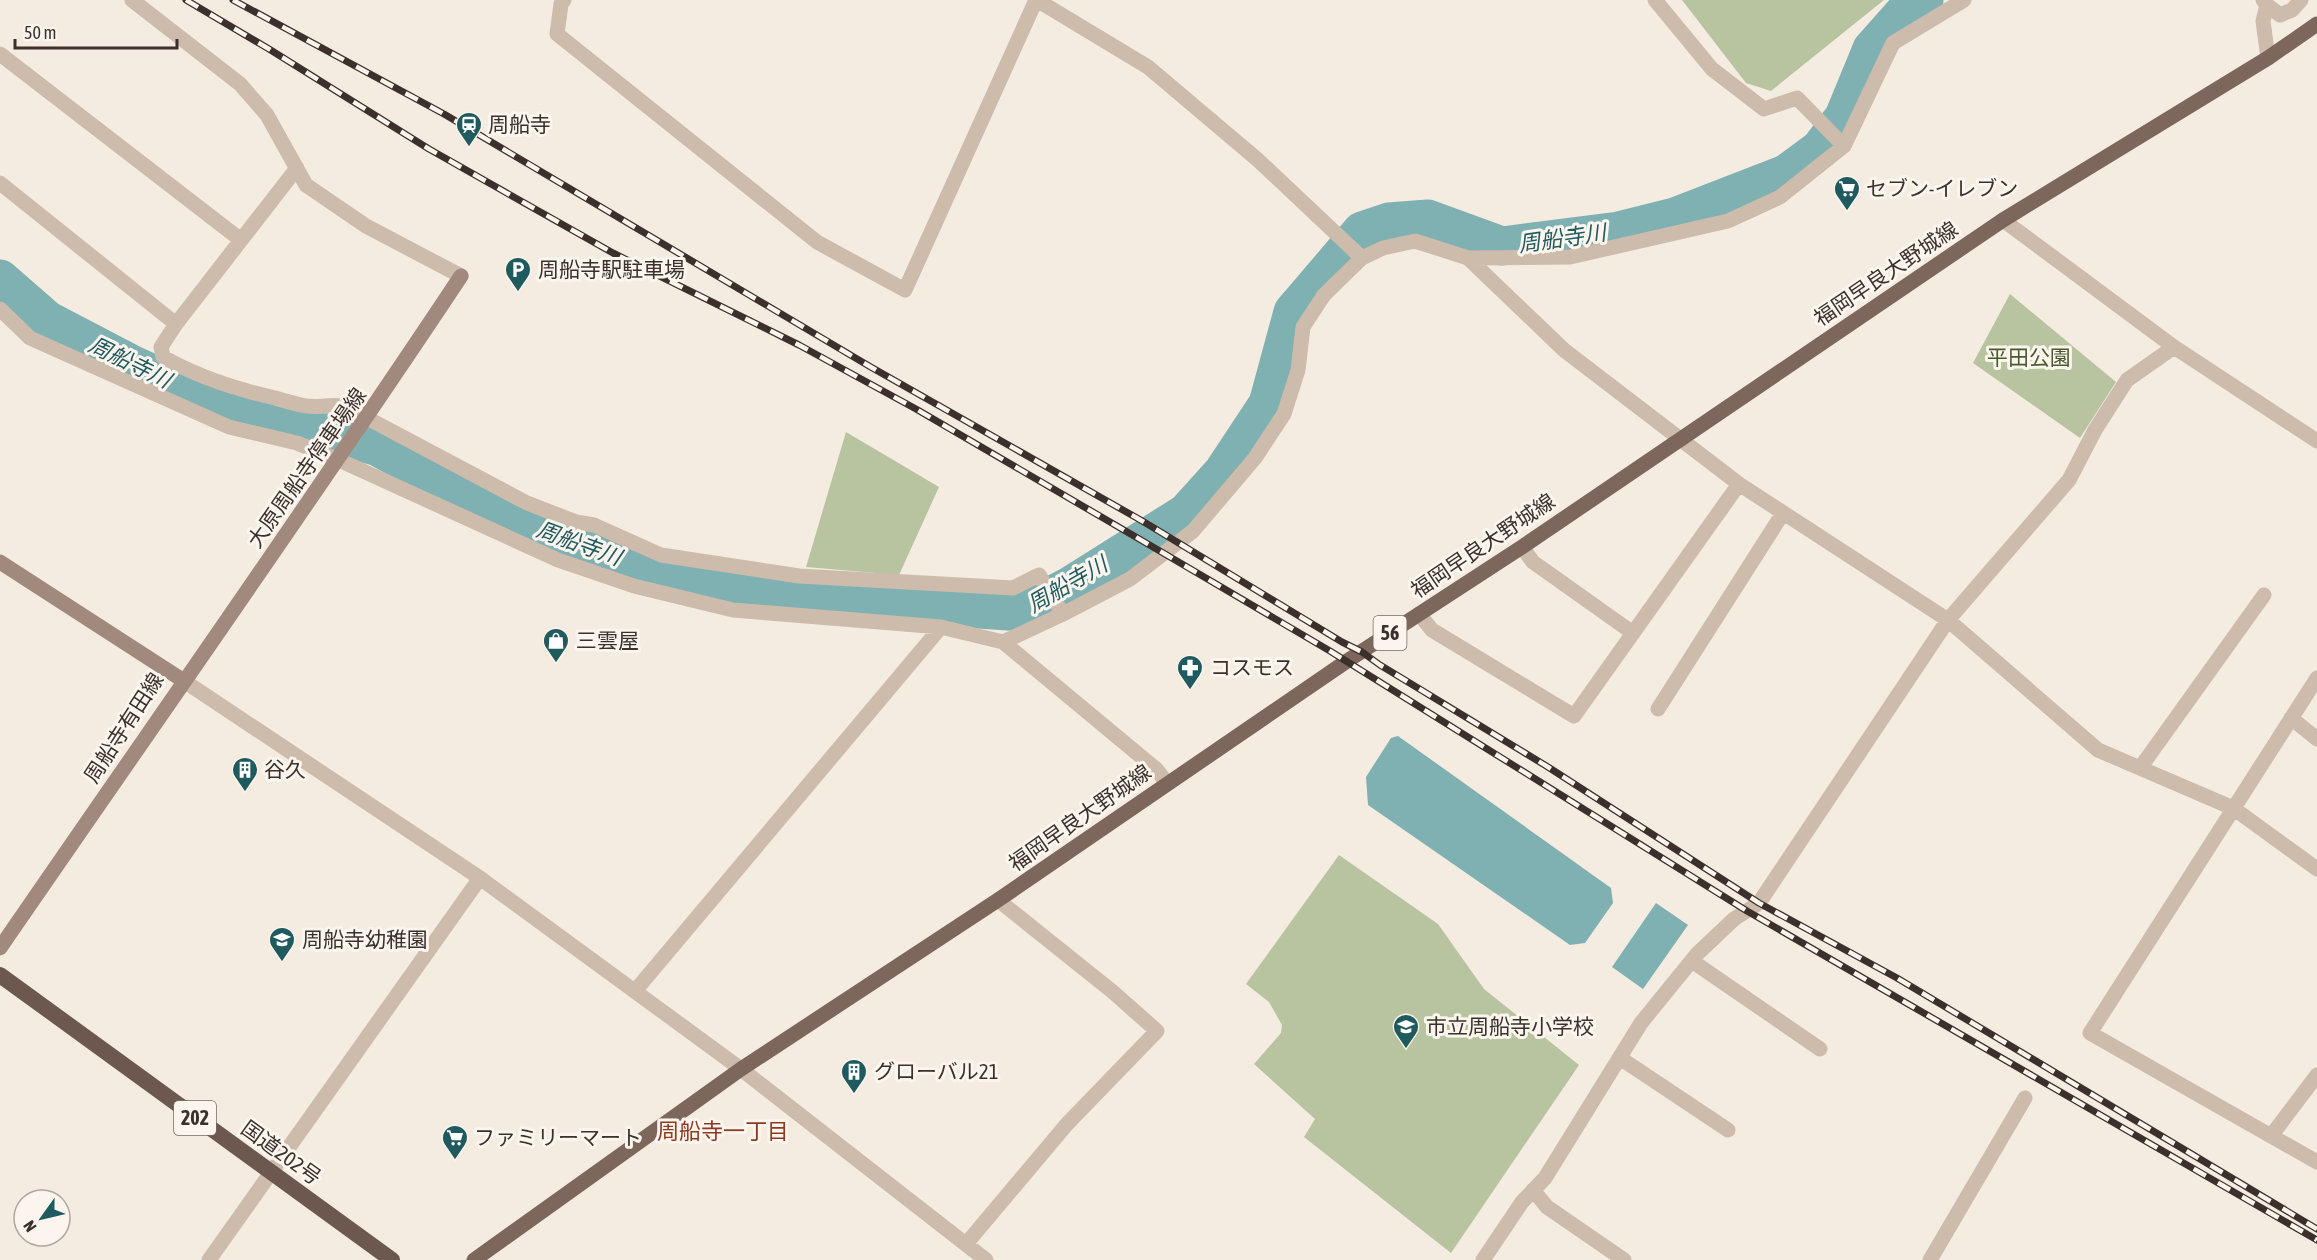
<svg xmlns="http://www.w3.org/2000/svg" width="2317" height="1260" viewBox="0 0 2317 1260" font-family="'Asap Condensed','Noto Sans JP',sans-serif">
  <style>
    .green { fill: #b8c4a0 }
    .water { fill: #7fb0b2 }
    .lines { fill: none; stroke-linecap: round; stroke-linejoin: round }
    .river { stroke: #7fb0b2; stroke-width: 39 }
    .minor { stroke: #cdbbac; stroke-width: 15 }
    .secondary { stroke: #a18a7d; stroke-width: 15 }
    .primary { stroke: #7d675c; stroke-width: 15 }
    .trunk { stroke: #6c584f; stroke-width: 16 }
    .rail-casing { stroke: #3b302b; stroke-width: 7 }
    .rail { stroke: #fbf5ee; stroke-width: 4.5; stroke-dasharray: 14; stroke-linecap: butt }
    .labels { text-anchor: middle; stroke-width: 6; stroke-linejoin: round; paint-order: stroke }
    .shield { fill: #fbf5ee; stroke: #756b66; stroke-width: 1.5 }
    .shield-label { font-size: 20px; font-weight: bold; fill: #3b302b }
    .poi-label { font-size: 21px; fill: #3b302b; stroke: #fbf5ee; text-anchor: start }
    .street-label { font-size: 21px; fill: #3b302b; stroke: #fbf5ee }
    .park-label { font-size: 21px; fill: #4a5a2e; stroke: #fbf5ee }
    .water-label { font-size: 22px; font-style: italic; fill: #1f5a5e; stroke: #fbf5ee }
    .neighbourhood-label { font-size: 22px; fill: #8c3b22; stroke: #fbf5ee }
  </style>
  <rect width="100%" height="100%" fill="#f4ebe1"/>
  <!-- green -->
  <path class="green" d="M 1682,0 L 1884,0 L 1771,91 L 1746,83 Z
    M 2010,294 L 2116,382 L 2080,438 L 1973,363 Z
    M 846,432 L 939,487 L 899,575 L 806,567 Z
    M 1339,855 L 1438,924 L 1484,989 L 1579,1065 L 1451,1253 L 1304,1137 L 1315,1119 L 1254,1064 L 1281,1033 L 1282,1025 L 1269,1002 L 1246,984 Z"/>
  <!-- water -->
  <path class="water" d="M 1398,736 L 1611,888 L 1613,903 L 1585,943 L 1570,945 L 1368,805 L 1366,777 L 1391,738 Z
    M 1656,903 L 1688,925 L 1643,989 L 1612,967 Z"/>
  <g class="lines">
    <!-- river -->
    <path class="river" d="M 0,279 L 47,320 L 133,365 L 202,396 L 289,424 L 376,446 L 451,487 L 528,525 L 641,566 L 820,603 L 906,604 L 1021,612 L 1070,586 L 1186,513 L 1223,472 L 1268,404 L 1293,312 L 1362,231 L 1389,222 L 1428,219 L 1502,246 L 1619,231 L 1675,217 L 1786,174 L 1820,149 L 1844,117 L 1872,49 L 1904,13 L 1924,0"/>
    <!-- minor -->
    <path class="minor" d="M 132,0 L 240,84 L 267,115 L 306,185 L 366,226 L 461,276
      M 564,0 L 561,4 L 557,34 L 817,242 L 905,290 L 1036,0
      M 1037,0 L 1148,67 L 1258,160 L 1362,258
      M 1655,0 L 1712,69 L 1764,109 L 1797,98 L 1844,146
      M 2263,0 L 2267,5 L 2263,21 L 2268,58
      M 2267,5 L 2280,15 L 2292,10 L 2301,0
      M 0,54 L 241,240
      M 0,183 L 176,324 L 297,168
      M 2003,220 L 2174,347 L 2317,441
      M 1468,258 L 1564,350 L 1739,484 L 1948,620 L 2098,750 L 2233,808 L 2317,869
      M 0,309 L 30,338 L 229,427 L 297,443 L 339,460 L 558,560 L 634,586 L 733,610 L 941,627 L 1003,642 L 1063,614 L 1130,579 L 1193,531 L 1255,458 L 1284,414 L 1298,370 L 1303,327 L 1324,295 L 1362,258 L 1383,248 L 1415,241 L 1468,258 L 1570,257 L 1728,221 L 1780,197 L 1844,146 L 1893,43 L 1964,0
      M 176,324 L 161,347 L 163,357 C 198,377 235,389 275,398 C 285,401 296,404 306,406 C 338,409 335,397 367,418 L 527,503 L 576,522 L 594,525 L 661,555 L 799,576 L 1013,588 L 1039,575 L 1063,614
      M 1522,547 L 1533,562 L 1633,633
      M 1419,614 L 1432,630 L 1574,716 L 1739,484
      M 1003,642 L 1156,769 L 1167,783
      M 2317,678 L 2090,1033 L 2317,1162
      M 184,681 L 480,878 L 741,1069 L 986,1260
      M 1658,709 L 1783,513
      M 2291,718 L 2317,739
      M 2140,768 L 2264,595
      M 1692,961 L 1820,1049
      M 635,991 L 941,627
      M 1620,1058 L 1728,1130
      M 2271,1136 L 2317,1075
      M 1533,1190 L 1547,1207 L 1624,1260
      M 966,1244 L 1067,1124 L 1157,1031 L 1113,992 L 998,900
      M 209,1260 L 480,878
      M 1483,1260 L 1522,1202 L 1545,1178 L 1641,1023 L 1697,954 L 1734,919 L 1759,903 L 1948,620 L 2069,480 L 2095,430 L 2127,380 L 2174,347
      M 1930,1260 L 2025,1098"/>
    <!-- secondary -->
    <path class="secondary" d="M 0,562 L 184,681
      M 0,948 C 154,724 311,502 461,276"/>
    <!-- primary -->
    <path class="primary" d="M 474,1260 L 741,1069 L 998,900 L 1347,661 L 1522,547 L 2003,220 L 2268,58 L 2317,24"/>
    <!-- trunk -->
    <path class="trunk" d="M 0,975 L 392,1260"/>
    <defs>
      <path id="rail" d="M 186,0 L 269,49 L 429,149 L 613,253 L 799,345 L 916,409 L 1165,554 L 1330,651 L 1747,911 L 2317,1240
        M 233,0 L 444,114 L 869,366 L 1144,522 L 1342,642 L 1362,652 L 1380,665 L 1548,767 L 1759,903 L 1897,978 L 2317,1229"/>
    </defs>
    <!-- rail casing -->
    <use href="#rail" class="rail-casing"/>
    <!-- rail -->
    <use href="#rail" class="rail"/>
  </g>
  <!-- icons -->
  <defs>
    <symbol id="station-pin" viewBox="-11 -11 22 30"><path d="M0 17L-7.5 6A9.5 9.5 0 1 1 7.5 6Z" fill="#1f5a5e" stroke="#fbf5ee"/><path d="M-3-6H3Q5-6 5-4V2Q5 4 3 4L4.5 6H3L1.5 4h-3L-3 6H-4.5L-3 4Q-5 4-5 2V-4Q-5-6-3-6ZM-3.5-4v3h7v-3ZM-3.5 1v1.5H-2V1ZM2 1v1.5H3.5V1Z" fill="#fff"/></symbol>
    <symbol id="supermarket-pin" viewBox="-11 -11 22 30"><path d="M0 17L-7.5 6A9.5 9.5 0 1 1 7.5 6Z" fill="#1f5a5e" stroke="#fbf5ee"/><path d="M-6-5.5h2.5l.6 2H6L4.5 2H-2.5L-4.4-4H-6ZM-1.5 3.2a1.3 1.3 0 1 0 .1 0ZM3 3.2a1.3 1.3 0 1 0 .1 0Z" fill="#fff"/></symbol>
    <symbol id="parking-pin" viewBox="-11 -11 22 30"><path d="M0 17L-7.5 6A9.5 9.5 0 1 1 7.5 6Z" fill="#1f5a5e" stroke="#fbf5ee"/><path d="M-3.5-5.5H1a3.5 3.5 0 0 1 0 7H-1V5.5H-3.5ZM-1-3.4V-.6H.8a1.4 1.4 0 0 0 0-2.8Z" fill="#fff"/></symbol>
    <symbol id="shop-pin" viewBox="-11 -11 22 30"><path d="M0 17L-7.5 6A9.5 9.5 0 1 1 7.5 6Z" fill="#1f5a5e" stroke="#fbf5ee"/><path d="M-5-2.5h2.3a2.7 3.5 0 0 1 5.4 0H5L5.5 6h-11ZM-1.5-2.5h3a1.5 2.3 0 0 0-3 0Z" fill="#fff"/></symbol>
    <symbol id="pharmacy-pin" viewBox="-11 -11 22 30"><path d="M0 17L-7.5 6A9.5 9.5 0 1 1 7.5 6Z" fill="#1f5a5e" stroke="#fbf5ee"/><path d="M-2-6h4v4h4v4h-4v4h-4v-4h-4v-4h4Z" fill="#fff"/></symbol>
    <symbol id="building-pin" viewBox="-11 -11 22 30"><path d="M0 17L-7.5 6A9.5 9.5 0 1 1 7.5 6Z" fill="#1f5a5e" stroke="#fbf5ee"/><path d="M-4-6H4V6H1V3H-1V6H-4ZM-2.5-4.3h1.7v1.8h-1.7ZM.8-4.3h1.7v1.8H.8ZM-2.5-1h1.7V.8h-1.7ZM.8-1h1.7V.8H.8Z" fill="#fff"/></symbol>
    <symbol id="school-pin" viewBox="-11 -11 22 30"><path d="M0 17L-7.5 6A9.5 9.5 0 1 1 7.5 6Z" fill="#1f5a5e" stroke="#fbf5ee"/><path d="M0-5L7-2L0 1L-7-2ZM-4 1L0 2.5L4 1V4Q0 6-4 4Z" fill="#fff"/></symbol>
  </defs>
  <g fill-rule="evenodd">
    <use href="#station-pin" x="454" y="110" width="30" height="40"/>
    <use href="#supermarket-pin" x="1832" y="174" width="30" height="40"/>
    <use href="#parking-pin" x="503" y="255" width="30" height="40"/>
    <use href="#shop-pin" x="541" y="626" width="30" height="40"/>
    <use href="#pharmacy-pin" x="1175" y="653" width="30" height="40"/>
    <use href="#building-pin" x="230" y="755" width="30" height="40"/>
    <use href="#school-pin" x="267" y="925" width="30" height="40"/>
    <use href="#school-pin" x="1391" y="1012" width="30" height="40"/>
    <use href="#building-pin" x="839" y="1057" width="30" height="40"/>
    <use href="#supermarket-pin" x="440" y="1123" width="30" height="40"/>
  </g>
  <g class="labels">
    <!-- shield labels -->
    <g class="shield">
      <rect x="1373.5" y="616" width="33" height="34" rx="4.5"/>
      <rect x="174" y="1101" width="42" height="34" rx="4.5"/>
    </g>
    <g class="shield-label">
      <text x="1390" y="640">56</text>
      <text x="195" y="1125">202</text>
    </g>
    <!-- poi labels -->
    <g class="poi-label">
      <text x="488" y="132">周船寺</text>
      <text x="1866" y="196">セブン-イレブン</text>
      <text x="538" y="277">周船寺駅駐車場</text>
      <text x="576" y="648">三雲屋</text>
      <text x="1210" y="675">コスモス</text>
      <text x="264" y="777">谷久</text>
      <text x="302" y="947">周船寺幼稚園</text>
      <text x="1426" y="1034">市立周船寺小学校</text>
      <text x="874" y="1079">グローバル21</text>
      <text x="474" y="1145">ファミリーマート</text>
    </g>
    <!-- street labels -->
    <g class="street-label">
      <text transform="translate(1886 274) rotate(-34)" y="7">福岡早良大野城線</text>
      <text transform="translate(307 468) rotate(-55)" y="7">大原周船寺停車場線</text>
      <text transform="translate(1483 546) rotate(-34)" y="7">福岡早良大野城線</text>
      <text transform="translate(124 728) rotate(-57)" y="7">周船寺有田線</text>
      <text transform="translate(1080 818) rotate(-35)" y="7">福岡早良大野城線</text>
      <text transform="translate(281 1153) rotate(36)" y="7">国道202号</text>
    </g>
    <!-- park labels -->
    <g class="park-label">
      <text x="2029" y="365">平田公園</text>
    </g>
    <!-- water labels -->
    <g class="water-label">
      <text transform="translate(1562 238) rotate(-8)" y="8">周船寺川</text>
      <text transform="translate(130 362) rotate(26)" y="8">周船寺川</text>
      <text transform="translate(579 543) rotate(20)" y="8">周船寺川</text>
      <text transform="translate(1067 584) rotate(-30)" y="8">周船寺川</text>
    </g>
    <!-- neighbourhood labels -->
    <g class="neighbourhood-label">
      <text x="723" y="1139">周船寺一丁目</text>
    </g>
  </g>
  <!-- north arrow -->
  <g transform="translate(42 1218) rotate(236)"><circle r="28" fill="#fbf5ee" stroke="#aea6a0" stroke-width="1.5"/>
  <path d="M0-4.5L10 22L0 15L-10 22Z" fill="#1f5a5e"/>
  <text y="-9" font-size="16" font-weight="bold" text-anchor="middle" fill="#3b302b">N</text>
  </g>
  <!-- scale -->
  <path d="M15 39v9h162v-9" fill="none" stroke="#3b302b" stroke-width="3"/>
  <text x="24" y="39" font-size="18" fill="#3b302b" stroke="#fbf5ee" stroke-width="4.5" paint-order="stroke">50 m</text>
</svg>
